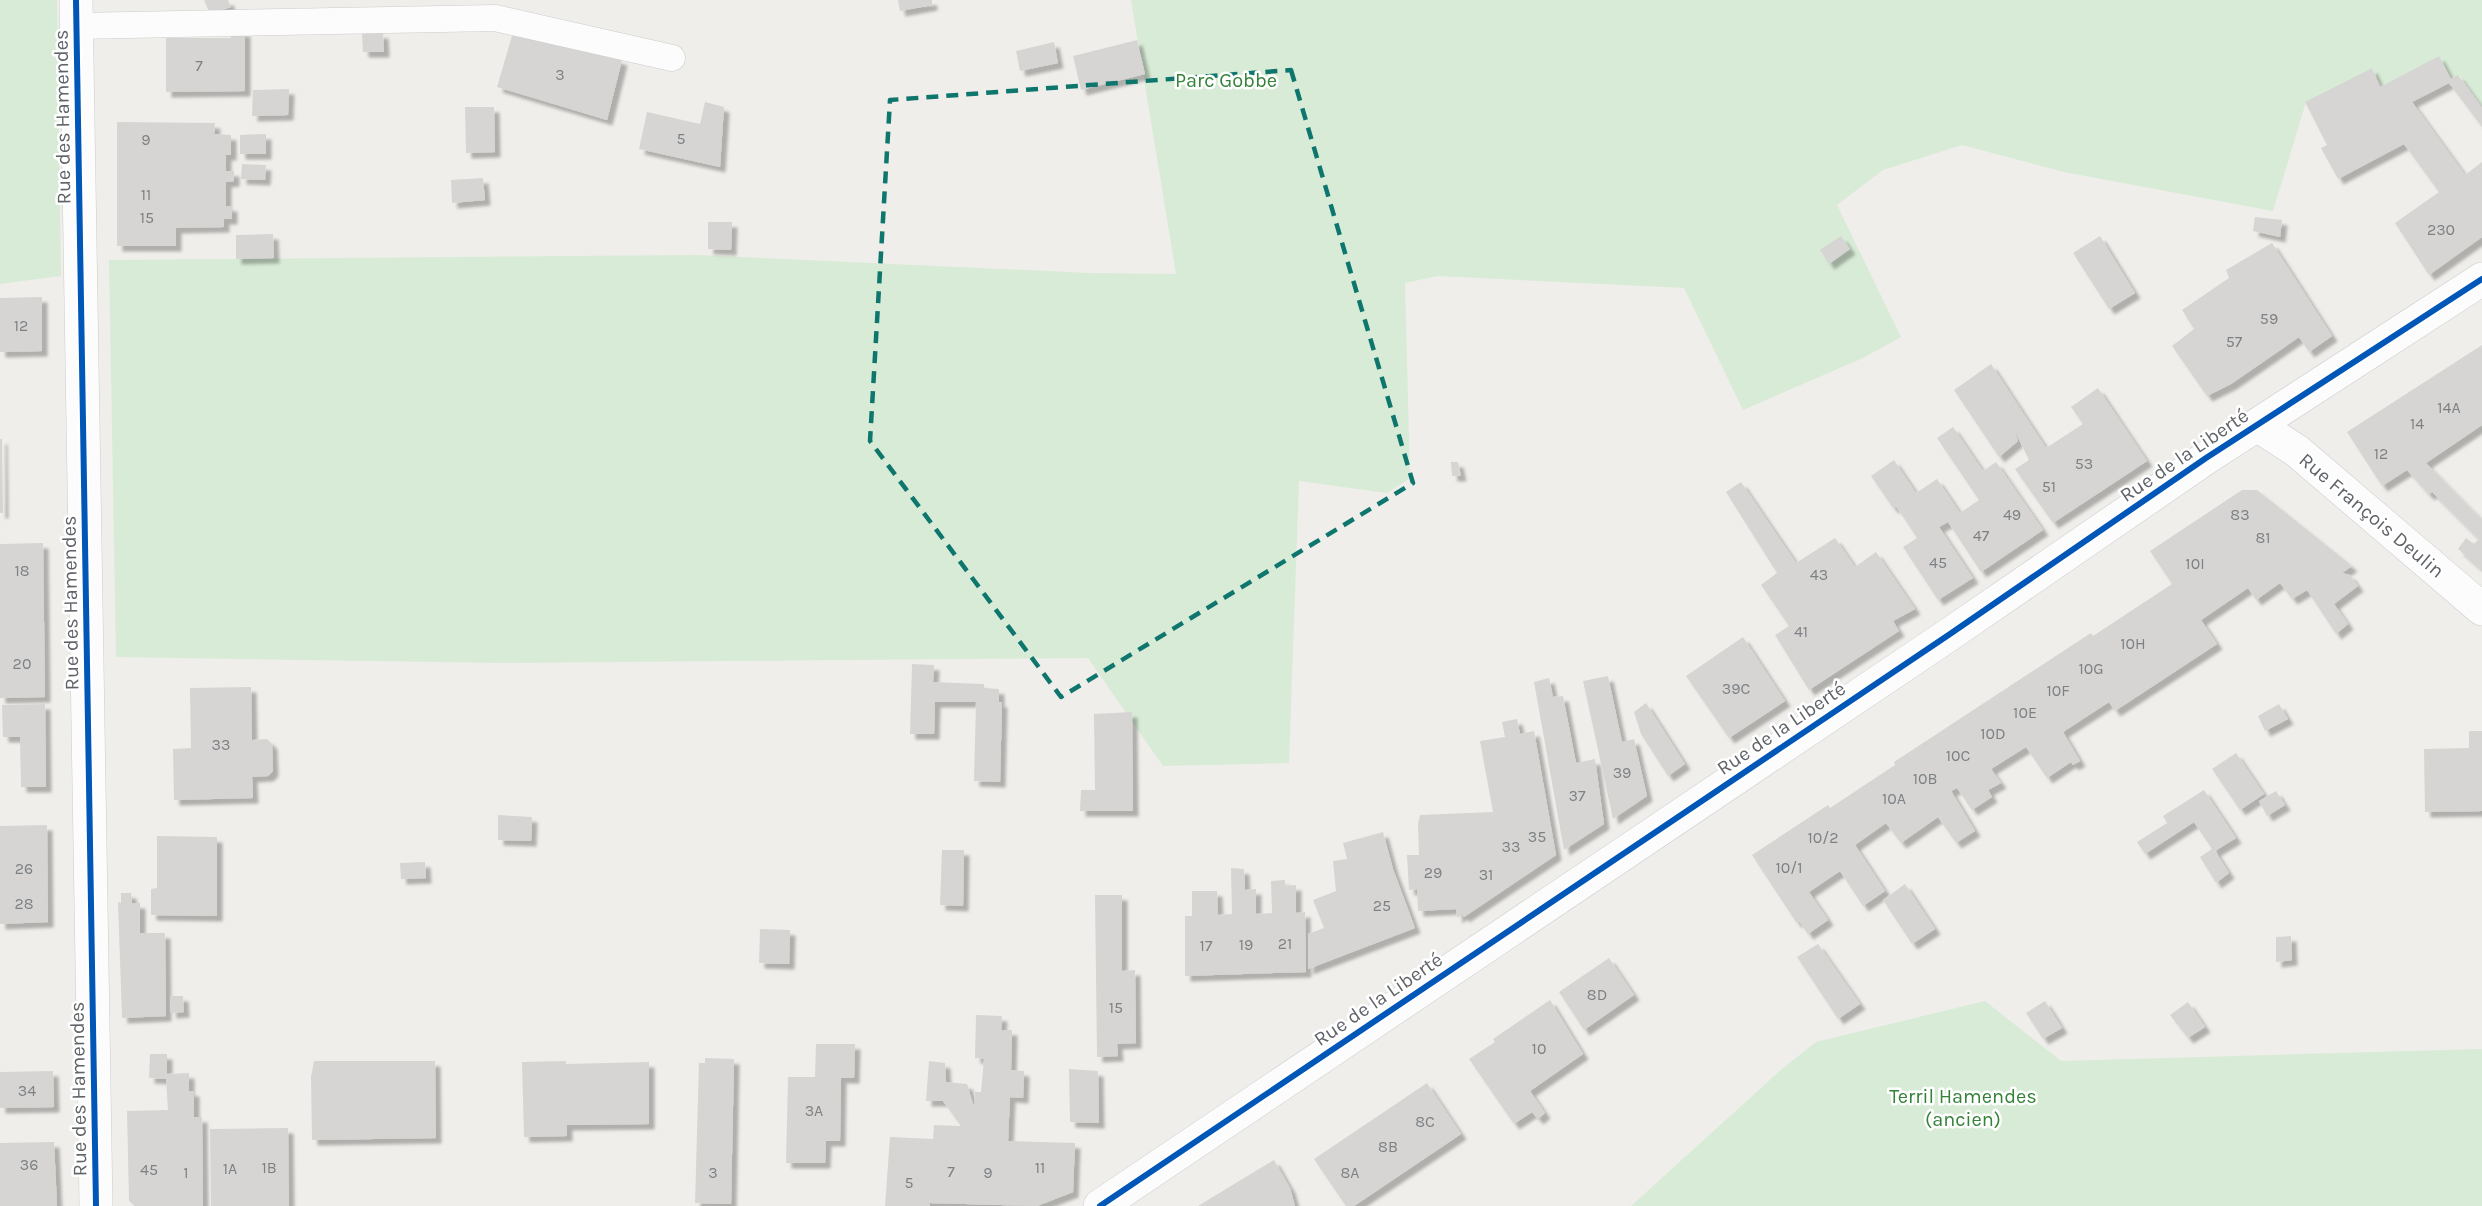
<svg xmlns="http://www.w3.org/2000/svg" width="2482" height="1206" viewBox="0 0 2482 1206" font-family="Karla,sans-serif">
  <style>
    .green { fill: #d8ebd6 }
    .building { fill: #d6d5d3; filter: url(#shadow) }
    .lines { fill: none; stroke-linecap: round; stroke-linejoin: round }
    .service-casing { stroke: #cbcccc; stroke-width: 27 }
    .minor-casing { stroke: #cbcccc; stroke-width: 34 }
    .service { stroke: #fdfcfc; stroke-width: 26 }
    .minor { stroke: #fdfcfc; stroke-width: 33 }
    .cycleway-casing { stroke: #fff; stroke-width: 10 }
    .cycleway { stroke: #0057b8; stroke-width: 6 }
    .marked { fill: none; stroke: #0f766e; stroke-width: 4.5; stroke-dasharray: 12 8; stroke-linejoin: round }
    .labels { text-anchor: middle; stroke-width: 5; stroke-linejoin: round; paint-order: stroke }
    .number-label { font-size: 16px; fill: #7e8184 }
    .park-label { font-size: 20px; fill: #348238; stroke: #fff }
    .street-label { font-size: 20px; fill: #5f6368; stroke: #fff }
  </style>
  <defs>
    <filter id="shadow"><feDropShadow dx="5.5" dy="5.5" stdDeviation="1.5" flood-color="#0004"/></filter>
  </defs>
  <rect width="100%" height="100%" fill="#efeeea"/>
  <!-- green -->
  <path class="green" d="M 0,0 L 57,0 L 61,276 L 0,284 Z
    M 1131,0 L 2482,0 L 2482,106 L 2459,75 L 2448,81 L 2439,57 L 2382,86 L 2372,68 L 2306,102 L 2273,211 L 2064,172 L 1962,145 L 1883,170 L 1837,205 L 1901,337 L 1863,358 L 1743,410 L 1684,288 L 1438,276 L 1405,283 L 1410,478 L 1387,493 L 1299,481 L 1289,763 L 1163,766 L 1088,658 L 503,663 L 116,657 L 109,260 L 697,255 L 1090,273 L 1176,274 Z
    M 1985,1001 L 2061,1061 L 2482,1049 L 2482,1206 L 1631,1206 L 1782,1069 L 1816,1042 Z"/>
  <!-- building -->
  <path class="building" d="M 204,0 L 228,0 L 231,7 L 210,14 Z
    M 898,0 L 932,0 L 932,5 L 900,11 Z
    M 514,29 L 622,60 L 607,120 L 497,87 Z
    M 231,31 L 245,31 L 245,91 L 166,92 L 166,38 L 231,38 Z
    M 362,33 L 383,33 L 384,52 L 363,52 Z
    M 1137,40 L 1145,74 L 1081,90 L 1073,56 Z
    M 1054,42 L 1058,63 L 1020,71 L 1016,51 Z
    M 2439,56 L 2451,79 L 2458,75 L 2482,108 L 2482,127 L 2449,83 L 2412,102 L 2465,175 L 2482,162 L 2482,237 L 2429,275 L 2395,223 L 2439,192 L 2404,144 L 2338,179 L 2321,148 L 2327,145 L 2305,102 L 2372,68 L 2380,87 Z
    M 289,89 L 288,115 L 252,116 L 253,90 Z
    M 705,102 L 724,107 L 720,167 L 639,149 L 647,112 L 700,124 Z
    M 465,107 L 494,107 L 495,152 L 466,153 Z
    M 117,122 L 215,123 L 214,134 L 231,135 L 231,155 L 226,155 L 226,171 L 234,171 L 234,181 L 226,182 L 226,206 L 232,206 L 232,219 L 224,219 L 224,227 L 176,228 L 176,246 L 117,246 Z
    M 266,134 L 266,154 L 240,154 L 240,135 Z
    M 242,164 L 266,165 L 265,180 L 241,179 Z
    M 483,178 L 485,200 L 452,203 L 451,180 Z
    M 2255,217 L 2282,220 L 2280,237 L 2253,231 Z
    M 708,222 L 732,222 L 731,250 L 708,249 Z
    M 273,234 L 274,258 L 236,259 L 236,235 Z
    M 1841,236 L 1850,249 L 1829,264 L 1820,250 Z
    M 2100,236 L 2135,293 L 2109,309 L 2073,253 Z
    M 2272,243 L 2332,336 L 2309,352 L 2299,337 L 2231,384 L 2207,396 L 2172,346 L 2194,329 L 2182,310 L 2229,278 L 2226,270 Z
    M 42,297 L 42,351 L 0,352 L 0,298 Z
    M 2482,345 L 2482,425 L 2426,463 L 2482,520 L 2482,570 L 2458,549 L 2466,538 L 2474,544 L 2479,539 L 2432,492 L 2429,495 L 2407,470 L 2382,486 L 2347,432 Z
    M 1991,364 L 2046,448 L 2083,424 L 2071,407 L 2098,388 L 2147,461 L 2053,523 L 2015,469 L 2029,460 L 2014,429 L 2018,441 L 1999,457 L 1954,390 Z
    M 1953,427 L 1983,471 L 1996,462 L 2043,530 L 1981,572 L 1948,522 L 1939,527 L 1973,578 L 1938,600 L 1903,547 L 1917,538 L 1896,506 L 1893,508 L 1871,476 L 1894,460 L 1916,493 L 1937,479 L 1960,513 L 1979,500 L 1937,438 Z
    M 0,439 L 2,439 L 3,513 L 0,513 Z
    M 1451,462 L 1458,462 L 1461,476 L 1452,476 Z
    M 1741,482 L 1796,563 L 1835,538 L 1855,567 L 1876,552 L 1915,609 L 1893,621 L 1899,631 L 1809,690 L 1775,635 L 1789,626 L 1761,585 L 1777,573 L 1726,492 Z
    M 2242,490 L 2257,490 L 2352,566 L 2342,573 L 2350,575 L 2358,586 L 2334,604 L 2348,624 L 2336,634 L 2307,590 L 2292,599 L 2280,583 L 2256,600 L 2248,588 L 2201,620 L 2217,644 L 2115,711 L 2109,702 L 2063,732 L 2080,761 L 2073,765 L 2071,762 L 2047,778 L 2026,747 L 1991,769 L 2001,783 L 1988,790 L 1992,797 L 1972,810 L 1957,788 L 1951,791 L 1975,831 L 1956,843 L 1938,817 L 1901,843 L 1886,823 L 1855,845 L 1885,891 L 1863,906 L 1840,871 L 1809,892 L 1828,920 L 1808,934 L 1799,921 L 1796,922 L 1752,855 L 1828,805 L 1830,808 L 1895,765 L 1894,762 L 2077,642 L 2091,633 L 2093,636 L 2172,584 L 2150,551 Z
    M 43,543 L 45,697 L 0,698 L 0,544 Z
    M 1743,637 L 1785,701 L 1729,738 L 1686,676 Z
    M 912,664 L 934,665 L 933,682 L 984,684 L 984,688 L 999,689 L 999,702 L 1002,702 L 1000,782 L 974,781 L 976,702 L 935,702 L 934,734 L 910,734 Z
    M 1608,676 L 1622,742 L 1634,739 L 1647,796 L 1613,819 L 1583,681 Z
    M 1549,678 L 1553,697 L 1563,696 L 1576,763 L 1595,759 L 1604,824 L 1564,850 L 1534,682 Z
    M 251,687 L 252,740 L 267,739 L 272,744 L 273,771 L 268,776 L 252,777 L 253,798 L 174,800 L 173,749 L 191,748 L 190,688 Z
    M 1646,703 L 1685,764 L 1668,776 L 1641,734 L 1634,712 Z
    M 45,704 L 46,787 L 21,787 L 20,737 L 3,737 L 2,705 Z
    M 2279,704 L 2288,719 L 2265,731 L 2258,716 Z
    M 1132,712 L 1133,811 L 1080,811 L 1081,790 L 1095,790 L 1094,714 Z
    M 1517,719 L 1520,734 L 1534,731 L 1556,855 L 1464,917 L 1462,914 L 1457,918 L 1456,909 L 1418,911 L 1417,889 L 1409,890 L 1407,855 L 1419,855 L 1418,824 L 1420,815 L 1493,812 L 1480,741 L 1505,737 L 1502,722 Z
    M 2469,731 L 2482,731 L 2482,811 L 2425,812 L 2424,749 L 2469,748 Z
    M 2236,753 L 2264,794 L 2240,810 L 2212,769 Z
    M 2204,790 L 2236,838 L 2215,851 L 2229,873 L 2216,883 L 2200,857 L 2212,849 L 2194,822 L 2145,854 L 2137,842 L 2167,823 L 2163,816 Z
    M 2276,791 L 2285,805 L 2267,816 L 2259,801 Z
    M 498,815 L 532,817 L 531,841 L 498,840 Z
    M 47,825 L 48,922 L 0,924 L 0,826 Z
    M 1383,832 L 1393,869 L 1415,928 L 1308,969 L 1308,934 L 1324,928 L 1313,900 L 1336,891 L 1333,861 L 1347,859 L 1343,843 Z
    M 157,836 L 217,837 L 217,916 L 151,915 L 151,889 L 157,888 Z
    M 942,850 L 964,850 L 963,906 L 940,905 Z
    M 425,862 L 426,878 L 401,879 L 400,863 Z
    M 1231,868 L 1244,869 L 1245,890 L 1256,889 L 1256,914 L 1272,913 L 1271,881 L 1285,880 L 1285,886 L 1296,885 L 1296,913 L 1305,912 L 1306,972 L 1185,976 L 1185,916 L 1192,916 L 1192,891 L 1217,891 L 1218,915 L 1232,914 Z
    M 1905,884 L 1935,929 L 1912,944 L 1883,900 Z
    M 121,893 L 131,893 L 132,903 L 140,903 L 140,933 L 165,933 L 166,1016 L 122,1018 L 118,902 L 121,903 Z
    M 1095,895 L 1122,895 L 1122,971 L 1135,970 L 1136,1043 L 1117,1044 L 1118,1056 L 1097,1057 Z
    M 760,929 L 790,930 L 789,964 L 759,963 Z
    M 2291,936 L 2292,960 L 2276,962 L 2276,937 Z
    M 1818,944 L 1860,1004 L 1838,1019 L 1797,957 Z
    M 1609,958 L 1634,995 L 1584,1030 L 1559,992 Z
    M 170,996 L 183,996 L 184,1012 L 171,1013 Z
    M 1550,1000 L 1583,1054 L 1530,1091 L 1545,1113 L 1538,1119 L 1532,1112 L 1514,1124 L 1469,1059 L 1495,1042 L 1493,1039 Z
    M 2045,1001 L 2062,1028 L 2043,1039 L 2026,1013 Z
    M 2188,1002 L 2205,1027 L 2188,1038 L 2170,1015 Z
    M 976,1015 L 1002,1016 L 1001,1030 L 1012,1030 L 1011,1070 L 1024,1071 L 1023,1098 L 1010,1097 L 1008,1141 L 1075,1143 L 1073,1192 L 1037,1206 L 930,1203 L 930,1206 L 885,1206 L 890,1137 L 933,1139 L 934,1125 L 961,1126 L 943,1101 L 926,1101 L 929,1061 L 945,1063 L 946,1082 L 967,1084 L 974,1107 L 975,1092 L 981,1092 L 984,1059 L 975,1058 Z
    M 816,1044 L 855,1044 L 854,1078 L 841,1078 L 840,1141 L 826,1141 L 825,1163 L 786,1163 L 788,1077 L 815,1077 Z
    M 150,1054 L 167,1054 L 167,1074 L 189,1073 L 189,1091 L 194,1091 L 194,1117 L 202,1117 L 203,1206 L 135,1206 L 129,1201 L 127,1111 L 168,1110 L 166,1079 L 149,1078 Z
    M 705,1058 L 734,1059 L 731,1204 L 695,1203 L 699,1063 L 705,1063 Z
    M 314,1061 L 435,1061 L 436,1138 L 312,1140 L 311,1077 Z
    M 566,1061 L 566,1064 L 649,1062 L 649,1124 L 567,1125 L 567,1136 L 524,1137 L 522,1062 Z
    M 1069,1069 L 1098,1071 L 1099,1123 L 1070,1122 Z
    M 53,1071 L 54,1107 L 0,1108 L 0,1072 Z
    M 1427,1083 L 1461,1134 L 1354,1206 L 1346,1206 L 1314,1159 Z
    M 288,1128 L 289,1206 L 211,1206 L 210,1129 Z
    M 54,1142 L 57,1206 L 0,1206 L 0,1143 Z
    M 1274,1160 L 1290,1188 L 1295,1206 L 1198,1206 Z"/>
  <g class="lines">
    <defs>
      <path id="service" d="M 77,26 L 495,18 L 672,58"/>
      <path id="minor" d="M 76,0 L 96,1206
        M 2257,425 L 2297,451 L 2482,609
        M 1100,1206 L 1950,634 L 2206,458 L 2482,279"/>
    </defs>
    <!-- service casing -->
    <use href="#service" class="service-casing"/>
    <!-- minor casing -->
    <use href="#minor" class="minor-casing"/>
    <!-- service -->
    <use href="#service" class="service"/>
    <!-- minor -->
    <use href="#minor" class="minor"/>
    <defs>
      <path id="cycleway" d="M 76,0 L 96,1206
        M 1100,1206 L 1950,634 L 2206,458 L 2482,279"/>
    </defs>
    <!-- cycleway casing -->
    <use href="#cycleway" class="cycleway-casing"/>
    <!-- cycleway -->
    <use href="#cycleway" class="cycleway"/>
  </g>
  <!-- marked area -->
  <path class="marked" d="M 1291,70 L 1413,483 L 1061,697 L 870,441 L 890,100 Z"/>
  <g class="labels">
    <!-- number labels -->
    <g class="number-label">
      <text x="199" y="71">7</text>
      <text x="560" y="80">3</text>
      <text x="681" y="144">5</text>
      <text x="146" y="145">9</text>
      <text x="146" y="200">11</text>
      <text x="147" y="223">15</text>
      <text x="2441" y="235">230</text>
      <text x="2269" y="324">59</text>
      <text x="21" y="331">12</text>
      <text x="2234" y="347">57</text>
      <text x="2449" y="413">14A</text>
      <text x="2417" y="429">14</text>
      <text x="2381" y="459">12</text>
      <text x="2084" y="469">53</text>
      <text x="2049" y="492">51</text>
      <text x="2012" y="520">49</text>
      <text x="2240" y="520">83</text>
      <text x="1981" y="541">47</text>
      <text x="2263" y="543">81</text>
      <text x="1938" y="568">45</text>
      <text x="2195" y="569">10I</text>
      <text x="22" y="576">18</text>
      <text x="1819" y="580">43</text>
      <text x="1801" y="637">41</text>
      <text x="2133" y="649">10H</text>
      <text x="22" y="669">20</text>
      <text x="2091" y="674">10G</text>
      <text x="1736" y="694">39C</text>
      <text x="2058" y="696">10F</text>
      <text x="2025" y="718">10E</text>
      <text x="1993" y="739">10D</text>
      <text x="221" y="750">33</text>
      <text x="1958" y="761">10C</text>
      <text x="1622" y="778">39</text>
      <text x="1925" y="784">10B</text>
      <text x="1577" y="801">37</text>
      <text x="1894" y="804">10A</text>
      <text x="1537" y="842">35</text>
      <text x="1823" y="843">10/2</text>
      <text x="1511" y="852">33</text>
      <text x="1789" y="873">10/1</text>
      <text x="24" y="874">26</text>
      <text x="1433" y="878">29</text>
      <text x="1486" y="880">31</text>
      <text x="24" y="909">28</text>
      <text x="1382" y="911">25</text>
      <text x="1285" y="949">21</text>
      <text x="1246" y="950">19</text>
      <text x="1206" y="951">17</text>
      <text x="1597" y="1000">8D</text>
      <text x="1116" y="1013">15</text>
      <text x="1539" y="1054">10</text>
      <text x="27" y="1096">34</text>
      <text x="814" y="1116">3A</text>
      <text x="1425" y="1127">8C</text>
      <text x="1388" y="1152">8B</text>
      <text x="29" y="1170">36</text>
      <text x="269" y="1173">1B</text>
      <text x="1040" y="1173">11</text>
      <text x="230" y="1174">1A</text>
      <text x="149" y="1175">45</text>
      <text x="951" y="1177">7</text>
      <text x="186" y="1178">1</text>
      <text x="713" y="1178">3</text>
      <text x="988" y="1178">9</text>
      <text x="1350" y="1178">8A</text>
      <text x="909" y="1188">5</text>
    </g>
    <!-- park labels -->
    <g class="park-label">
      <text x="1226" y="87">Parc Gobbe</text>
      <text x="1963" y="1103">Terril Hamendes<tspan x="1963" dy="23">(ancien)</tspan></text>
    </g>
    <!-- street labels -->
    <g class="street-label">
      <text transform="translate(62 117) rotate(-91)" y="7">Rue des Hamendes</text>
      <text transform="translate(2184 455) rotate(-34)" y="7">Rue de la Liberté</text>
      <text transform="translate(2372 515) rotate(40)" y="7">Rue François Deulin</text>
      <text transform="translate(70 603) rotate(-91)" y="7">Rue des Hamendes</text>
      <text transform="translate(1781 728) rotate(-34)" y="7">Rue de la Liberté</text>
      <text transform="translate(1378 999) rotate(-34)" y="7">Rue de la Liberté</text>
      <text transform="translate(78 1089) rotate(-91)" y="7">Rue des Hamendes</text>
    </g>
  </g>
</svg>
